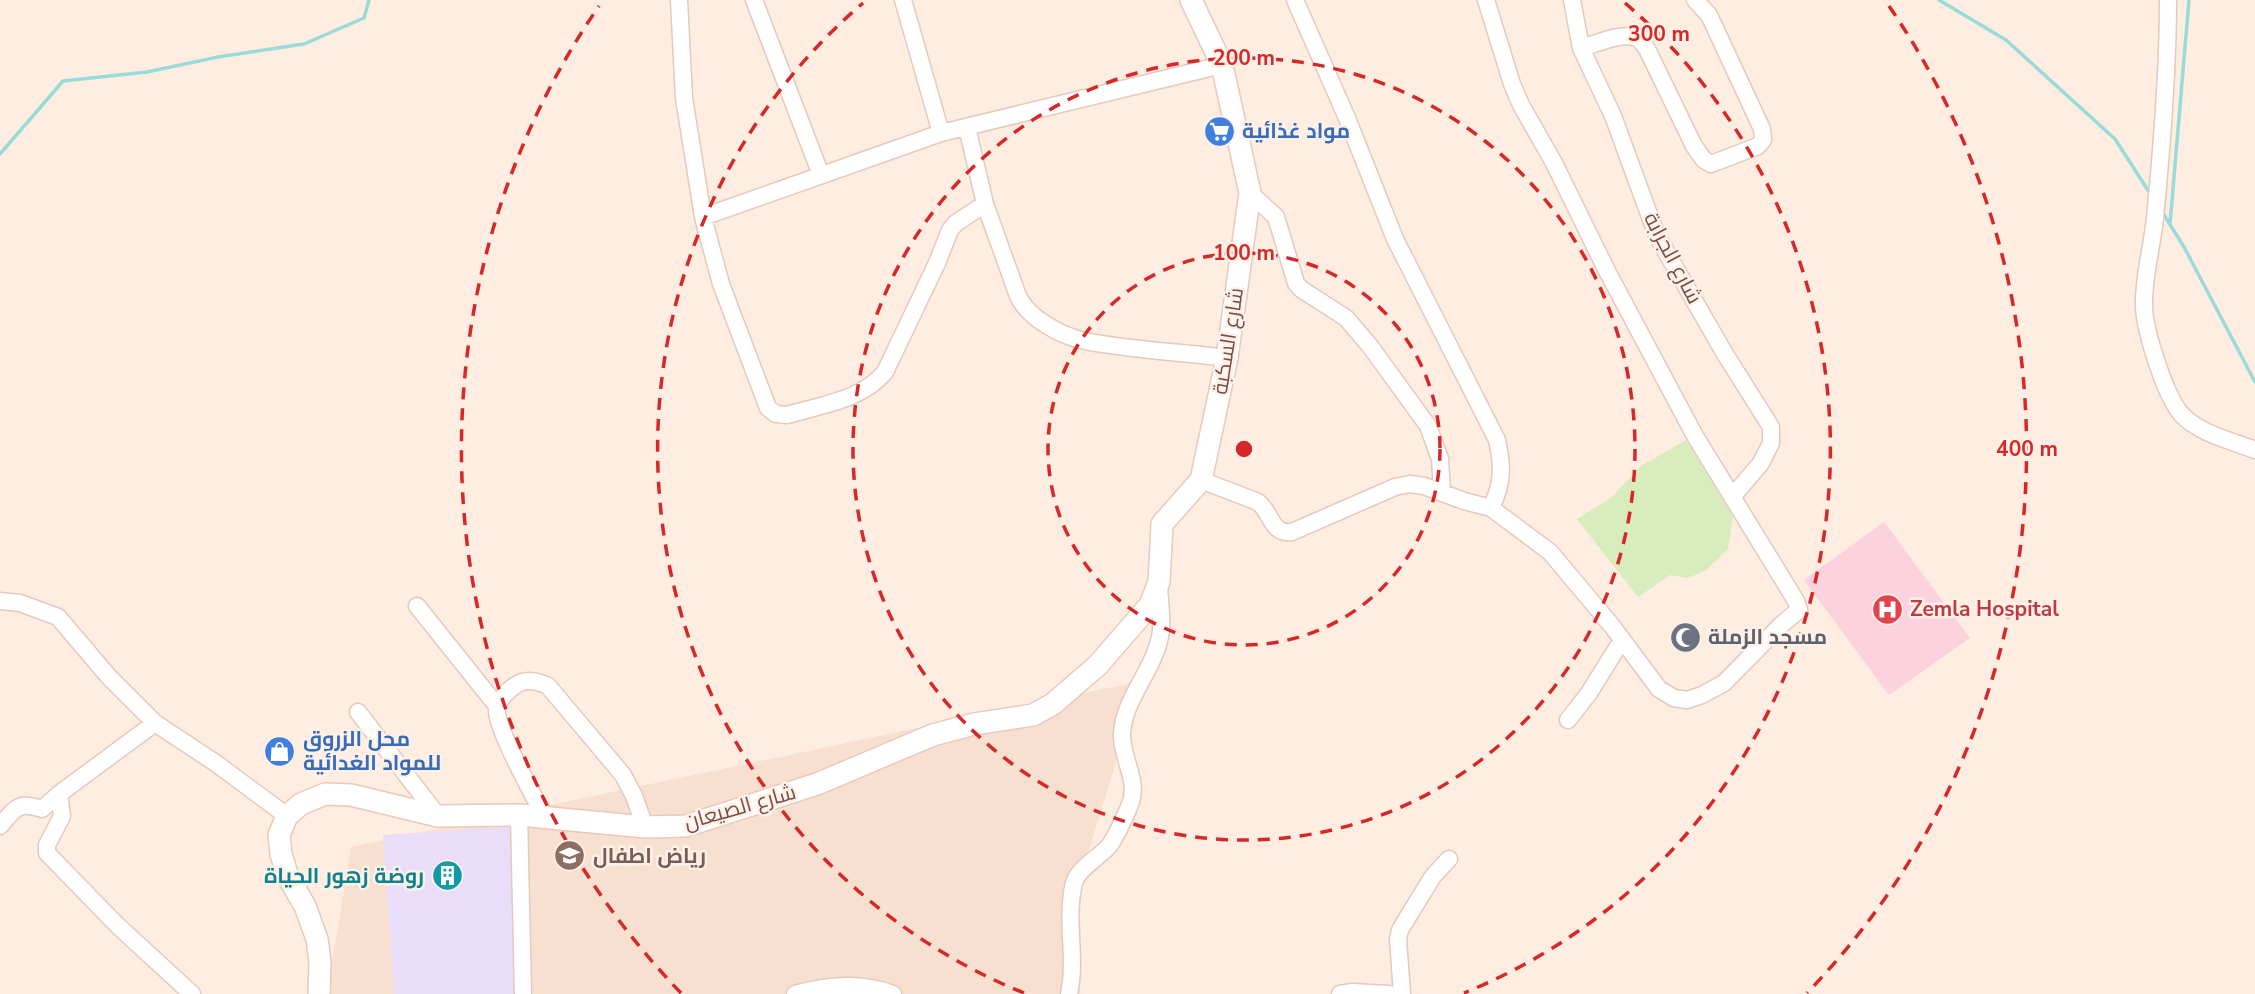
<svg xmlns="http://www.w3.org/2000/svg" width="2255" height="994" viewBox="0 0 2255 994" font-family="'Nunito Sans',Cairo,sans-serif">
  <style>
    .residential { fill: #f8e0d0 }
    .education { fill: #eaddfa }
    .medical { fill: #fcd2df }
    .green { fill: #d8ecbd }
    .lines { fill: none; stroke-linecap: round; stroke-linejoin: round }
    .stream { stroke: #99dbd9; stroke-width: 3.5 }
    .street-casing { stroke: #e4c9be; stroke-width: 19 }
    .secondary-casing { stroke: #eac8bb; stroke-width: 24 }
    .street { stroke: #fff; stroke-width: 16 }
    .secondary { stroke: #fff; stroke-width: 21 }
    .ring { fill: none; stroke: #d62828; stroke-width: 3.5; stroke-dasharray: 12 9 }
    .labels { text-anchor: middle; stroke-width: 5; stroke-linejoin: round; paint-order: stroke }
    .shop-label { font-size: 21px; font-weight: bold; fill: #366cbe; stroke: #fff1e7; text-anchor: start }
    .street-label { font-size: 21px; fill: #764e46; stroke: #fff1e7 }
    .health-label { font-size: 21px; font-weight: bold; fill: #be3a42; stroke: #fff1e7; text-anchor: start }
    .worship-label { font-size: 21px; font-weight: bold; fill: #5b616d; stroke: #fff1e7; text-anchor: start }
    .education-label { font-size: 21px; font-weight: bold; fill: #785e54; stroke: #fff1e7; text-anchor: start }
    .culture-label { font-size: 21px; font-weight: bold; fill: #0d838f; stroke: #fff1e7; text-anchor: end }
    .centre { fill: #d62828; stroke: #fff1e7; stroke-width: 3.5 }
    .ring-label { font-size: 21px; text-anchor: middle; font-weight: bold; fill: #d62828; stroke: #fff1e7; stroke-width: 5; stroke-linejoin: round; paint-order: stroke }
  </style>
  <rect width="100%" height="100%" fill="#feede0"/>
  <!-- residential -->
  <path class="residential" d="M 1141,681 L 1071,908 L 1080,994 L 327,994 L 351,847 Z"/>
  <!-- education -->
  <path class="education" d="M 516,826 L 518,994 L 394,994 L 383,835 Z"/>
  <!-- medical -->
  <path class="medical" d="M 1884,522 L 1970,638 L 1889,695 L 1804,580 Z"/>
  <!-- green -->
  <path class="green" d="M 1686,440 L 1733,516 L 1728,549 L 1706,570 L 1688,578 L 1670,575 L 1638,597 L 1577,519 L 1611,498 L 1641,466 Z"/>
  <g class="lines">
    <!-- stream -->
    <path class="stream" d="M 1939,0 L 2006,40 L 2115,139 L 2151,195
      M 0,154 L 63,81 L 147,72 L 218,57 L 304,44 L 364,18 L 369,0
      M 2161,210 L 2184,247 L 2255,382
      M 2170,224 L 2189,0"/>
    <defs>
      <path id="street" d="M 679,0 L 684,98 L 703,217 L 721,284 L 768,408 L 776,414 L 787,415 C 821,405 862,400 885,372 L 937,263 L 950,230 L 956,223 L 985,204
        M 754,0 L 821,175
        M 903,0 L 941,133
        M 1295,0 L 1347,118 L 1395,239 L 1497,440 C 1503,467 1503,483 1491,508
        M 1572,0 L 1581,48 L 1613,116 L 1657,236 L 1725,354 L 1771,427 L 1771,443 L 1761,463 L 1732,497
        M 2168,0 C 2168,73 2162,146 2155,218 C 2152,248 2143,277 2144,307 C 2145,332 2166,399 2183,416 C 2201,434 2232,441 2255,450
        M 1581,48 C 1596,44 1619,33 1634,37 C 1640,38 1643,44 1647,49 L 1694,146 L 1704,160 L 1711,164 L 1758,146 L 1763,140 L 1762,129 L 1709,15 L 1695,0
        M 967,127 L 985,204 L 1018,296 C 1028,318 1061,336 1085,341 C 1131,350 1180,352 1227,358
        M 1250,193 L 1276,217 L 1296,283 L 1301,289 L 1346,318 L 1370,346 L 1428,426 L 1440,459 L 1442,492
        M 703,217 L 941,133 L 1222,65
        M 1201,480 L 1258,502 C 1272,513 1271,535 1292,532 L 1395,487 L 1410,484 L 1424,486 L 1464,501 L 1491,508 L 1550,552 L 1612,626 L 1659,689 L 1674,698 L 1687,700 L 1702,695 L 1724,683 L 1781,625 L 1799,610 L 1796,601 L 1695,436 L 1607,271 L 1554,163 L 1521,105 L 1512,84 L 1486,0
        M 0,601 L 20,603 L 58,617 L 109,677 L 155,723 L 217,764 L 287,816
        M 417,606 L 497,706
        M 358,712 L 438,816
        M 1568,720 L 1589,693 L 1622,640
        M 59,794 L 62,816 L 47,845 L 47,853 L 117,925 L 192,994
        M 519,815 L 523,994
        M 544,816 C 534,796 495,727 497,709 C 498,701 506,692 513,687 C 524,678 536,680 548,686 L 623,775 L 634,796 L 645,827
        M 0,826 C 16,808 17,801 42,809 L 59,794 L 155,723
        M 795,994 C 827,985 862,982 893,994
        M 1069,994 C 1077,958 1065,919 1074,883 C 1078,868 1100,857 1110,845 C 1117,834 1124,819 1129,807 C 1141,782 1121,759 1122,734 C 1124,696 1157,668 1161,630 C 1162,617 1160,602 1159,588
        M 1340,994 L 1353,992 L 1389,994
        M 1402,994 L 1398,939 L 1400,930 L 1433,876 L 1449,859"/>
      <path id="secondary" d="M 319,994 L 320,962 L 317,939 L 305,906 L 288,877 L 281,854 L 279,835 L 287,816 L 301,804 L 325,794 L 351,795 L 438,816 L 519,815 L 645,827 L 686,826 L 817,784 L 933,735 L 974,724 L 1033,715 L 1053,704 L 1098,665 L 1150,605 L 1159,582 L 1162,524 L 1201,480 L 1227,358 L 1250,193 L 1222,65 L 1191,0"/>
    </defs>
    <!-- street casing -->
    <use href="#street" class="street-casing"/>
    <!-- secondary casing -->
    <use href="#secondary" class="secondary-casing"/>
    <!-- street -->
    <use href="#street" class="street"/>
    <!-- secondary -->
    <use href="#secondary" class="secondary"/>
  </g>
  <!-- distance rings -->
  <g class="ring">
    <circle cx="1244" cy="449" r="196"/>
    <circle cx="1244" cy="449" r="391"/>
    <path d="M1024 993A587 587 0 0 1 863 3M1625 3A587 587 0 0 1 1464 993"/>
    <path d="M681 993A783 783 0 0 1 599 6M1889 6A783 783 0 0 1 1807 993"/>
  </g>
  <!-- icons -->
  <defs>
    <symbol id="supermarket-disc" viewBox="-11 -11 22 22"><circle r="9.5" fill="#3f7fe0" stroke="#fff1e7"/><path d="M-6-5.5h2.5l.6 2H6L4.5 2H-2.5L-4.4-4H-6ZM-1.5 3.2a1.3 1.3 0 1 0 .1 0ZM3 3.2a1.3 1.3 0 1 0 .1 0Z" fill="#fff"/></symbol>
    <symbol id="hospital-disc" viewBox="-11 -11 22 22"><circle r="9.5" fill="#e0444e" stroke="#fff1e7"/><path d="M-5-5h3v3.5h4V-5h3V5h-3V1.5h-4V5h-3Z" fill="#fff"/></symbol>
    <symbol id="mosque-disc" viewBox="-11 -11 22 22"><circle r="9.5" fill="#6b7280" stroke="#fff1e7"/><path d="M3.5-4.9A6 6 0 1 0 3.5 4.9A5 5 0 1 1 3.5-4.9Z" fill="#fff"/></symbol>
    <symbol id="shop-disc" viewBox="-11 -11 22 22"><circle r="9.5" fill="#3f7fe0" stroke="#fff1e7"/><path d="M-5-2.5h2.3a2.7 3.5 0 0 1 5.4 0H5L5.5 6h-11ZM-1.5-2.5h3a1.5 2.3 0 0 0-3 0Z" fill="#fff"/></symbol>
    <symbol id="school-disc" viewBox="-11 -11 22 22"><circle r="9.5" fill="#8d6e63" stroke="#fff1e7"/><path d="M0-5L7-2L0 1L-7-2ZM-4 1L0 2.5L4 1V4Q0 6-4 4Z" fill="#fff"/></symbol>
    <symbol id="building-disc" viewBox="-11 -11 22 22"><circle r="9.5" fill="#0f9aa8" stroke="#fff1e7"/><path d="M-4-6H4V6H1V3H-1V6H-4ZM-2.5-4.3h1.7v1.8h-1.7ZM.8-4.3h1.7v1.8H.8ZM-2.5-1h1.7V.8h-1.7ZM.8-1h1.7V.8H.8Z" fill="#fff"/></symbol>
  </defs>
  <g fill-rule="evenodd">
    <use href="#supermarket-disc" x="1202" y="114" width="35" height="35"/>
    <use href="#hospital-disc" x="1870" y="592" width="35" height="35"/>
    <use href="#mosque-disc" x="1668" y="620" width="35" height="35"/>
    <use href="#shop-disc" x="262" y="734" width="35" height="35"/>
    <use href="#school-disc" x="552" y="838" width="35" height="35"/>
    <use href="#building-disc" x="430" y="858" width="35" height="35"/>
  </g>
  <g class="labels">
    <!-- shop labels -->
    <g class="shop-label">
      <text x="1242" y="138">مواد غذائية</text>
      <text x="303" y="746">محل الزروق<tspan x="303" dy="24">للمواد الغدائية</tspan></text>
    </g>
    <!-- street labels -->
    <g class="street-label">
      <text transform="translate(1673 258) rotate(62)" y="7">شارع الجرابة</text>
      <text transform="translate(1228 341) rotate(-81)" y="7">شارع السكبة</text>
      <text transform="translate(740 807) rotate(-16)" y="7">شارع الصيعان</text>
    </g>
    <!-- health labels -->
    <g class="health-label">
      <text x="1910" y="616">Zemla Hospital</text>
    </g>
    <!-- worship labels -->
    <g class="worship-label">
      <text x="1708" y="644">مسجد الزملة</text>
    </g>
    <!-- education labels -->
    <g class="education-label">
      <text x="593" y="863">رياض اطفال</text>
    </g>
    <!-- culture labels -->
    <g class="culture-label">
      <text x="424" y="883">روضة زهور الحياة</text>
    </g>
  </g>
  <circle cx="1244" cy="449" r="10" class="centre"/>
  <g class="ring-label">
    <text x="1659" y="41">300 m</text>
    <text x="1244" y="65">200 m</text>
    <text x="1244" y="260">100 m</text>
    <text x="2027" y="456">400 m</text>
  </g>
</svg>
